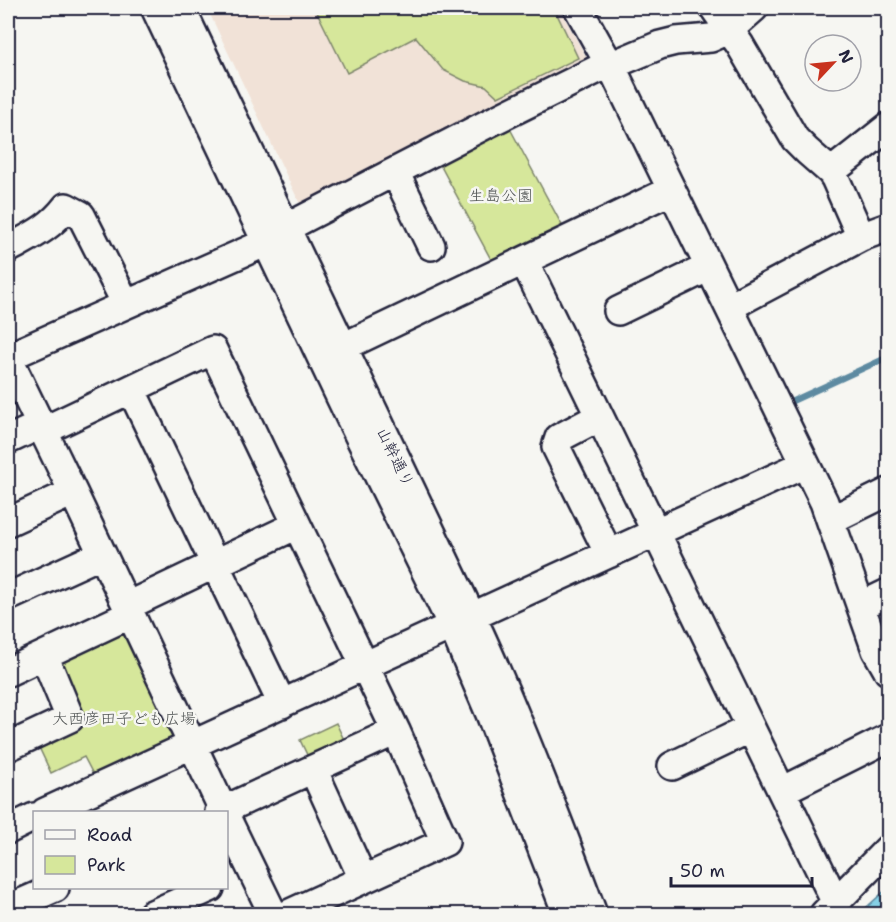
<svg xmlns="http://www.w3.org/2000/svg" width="896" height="922" viewBox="0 0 896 922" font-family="'Shantell Sans','Klee One',sans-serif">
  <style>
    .built { fill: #f1e2d7 }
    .green { fill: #d6e79b; stroke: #7c846b; stroke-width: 1.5 }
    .water { fill: #85d0e5; stroke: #5d8aa1; stroke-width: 1.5 }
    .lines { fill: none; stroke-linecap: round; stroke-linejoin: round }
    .stream { stroke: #5d8aa1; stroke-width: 6 }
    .minor-casing { stroke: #22223b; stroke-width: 32 }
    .minor { stroke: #f6f6f2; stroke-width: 27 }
    .labels { text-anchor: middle; stroke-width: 5; stroke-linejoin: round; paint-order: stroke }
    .park-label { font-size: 16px; fill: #4f5353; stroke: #f6f6f2 }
    .street-label { font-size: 16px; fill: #22223b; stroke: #f6f6f2 }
  </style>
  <rect width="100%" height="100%" fill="#f6f6f2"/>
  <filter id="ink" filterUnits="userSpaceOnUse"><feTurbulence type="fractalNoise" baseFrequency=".0167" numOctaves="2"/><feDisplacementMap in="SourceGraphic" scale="12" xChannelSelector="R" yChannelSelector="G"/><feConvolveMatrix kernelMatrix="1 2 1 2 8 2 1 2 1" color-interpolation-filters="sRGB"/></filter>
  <g filter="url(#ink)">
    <!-- built -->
    <path class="built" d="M 207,8 L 559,8 L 589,62 L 303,204 L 299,202 Z"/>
    <!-- green -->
    <path class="green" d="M 315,8 L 554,8 L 578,58 L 498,97 L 486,86 L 465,81 L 443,70 L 416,37 L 347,73 Z
      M 507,123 L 565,231 L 494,265 L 437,159 Z
      M 122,625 L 177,741 L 95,778 L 84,757 L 51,773 L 37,743 L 79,723 L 57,660 Z
      M 336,723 L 347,746 L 311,763 L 300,740 Z"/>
    <!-- water -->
    <path class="water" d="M 888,888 L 888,914 L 859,914 Z"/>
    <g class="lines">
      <!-- stream -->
      <path class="stream" d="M 786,404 L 888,357"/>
      <defs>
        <path id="minor" d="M 155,8 L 350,418 L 452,625 L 490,714 L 567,914
          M 181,8 L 480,634 C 522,726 558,820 593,914
          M 578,8 L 617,78 L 824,502 L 876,650 L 888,671
          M 714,8 L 740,45 L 795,139 L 807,151 L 831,172 L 835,178 L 861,237
          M 395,172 L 431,246
          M 831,172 L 888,127
          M 8,249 C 31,236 49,229 66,207 L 81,215 L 126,304
          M 524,261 L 836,903
          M 729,307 L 861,237 L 888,227
          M 618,311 L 709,267
          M 343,347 L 672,190
          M 8,357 L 267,242 L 286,228 L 307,217 L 489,123 L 596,70 L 617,63 L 660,45 L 676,41 L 711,38 L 729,30 L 754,8
          M 8,358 L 73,492 L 224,812
          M 131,389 L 282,704
          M 599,417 L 559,438 L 556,447 L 609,554
          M 43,431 L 213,350 L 396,731 L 445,842 L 288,914
          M 8,440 L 40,425
          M 831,520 L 888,492
          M 8,522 L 73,492
          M 8,597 L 102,554
          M 127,606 L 297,525
          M 861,606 L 888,593
          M 8,672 L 131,614
          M 8,747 L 70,718 L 44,655
          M 672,766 L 751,728
          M 313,769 L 363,879
          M 782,791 L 888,738
          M 45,812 L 805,464
          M 219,812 L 396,731
          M 226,817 L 273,914
          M 8,830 L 34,817
          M 14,906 L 55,888
          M 152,914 L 210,888
          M 824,914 L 888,849"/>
      </defs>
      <!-- minor casing -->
      <use href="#minor" class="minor-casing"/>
      <!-- minor -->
      <use href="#minor" class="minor"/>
    </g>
  </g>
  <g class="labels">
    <!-- park labels -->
    <g class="park-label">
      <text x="501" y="201">生島公園</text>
      <text x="124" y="724">大西彦田子ども広場</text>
    </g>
    <!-- street labels -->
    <g class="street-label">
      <text transform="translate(396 457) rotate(64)" y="6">山幹通り</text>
    </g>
  </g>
  <!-- margin -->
  <rect width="896" height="922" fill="none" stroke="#f6f6f2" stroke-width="30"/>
  <rect x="15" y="15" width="866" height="892" fill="none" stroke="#22223b" stroke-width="2" filter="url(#ink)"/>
  <!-- legend -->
  <rect x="33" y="811" width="195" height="78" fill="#f6f6f2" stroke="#a1a1a9" stroke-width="1.5"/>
  <rect x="45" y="830" width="30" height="9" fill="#f6f6f2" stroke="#a1a1a9" stroke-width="1.5"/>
  <text x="87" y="841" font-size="18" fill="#22223b">Road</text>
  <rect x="45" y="856" width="30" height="18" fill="#d6e79b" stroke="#a1a1a9" stroke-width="1.5"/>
  <text x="87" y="871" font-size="18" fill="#22223b">Park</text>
  <!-- north arrow -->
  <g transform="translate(833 63) rotate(64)"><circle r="28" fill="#f6f6f2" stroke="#a1a1a9" stroke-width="1.5"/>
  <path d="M0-4.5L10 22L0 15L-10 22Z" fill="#c8321e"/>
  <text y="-9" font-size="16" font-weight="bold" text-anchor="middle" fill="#22223b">N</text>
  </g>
  <!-- scale -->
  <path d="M671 877v9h141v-9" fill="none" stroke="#22223b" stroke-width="3"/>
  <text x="680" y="877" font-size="18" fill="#22223b" stroke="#f6f6f2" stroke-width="4.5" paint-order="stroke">50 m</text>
</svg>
